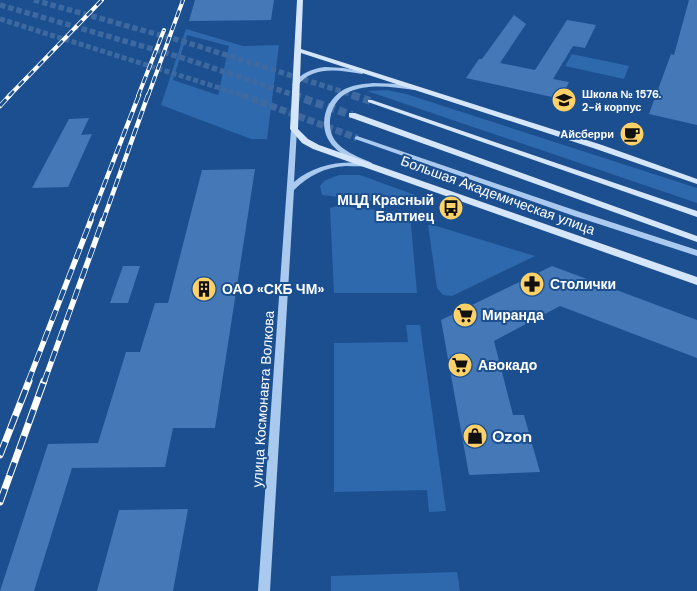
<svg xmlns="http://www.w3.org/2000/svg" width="697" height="591" viewBox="0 0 697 591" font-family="'DM Sans',sans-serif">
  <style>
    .green { fill: #2e69ad; fill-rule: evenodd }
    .building { fill: #4478b7 }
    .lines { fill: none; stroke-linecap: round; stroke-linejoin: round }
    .tertiary-tunnel-far1 { stroke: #3d69a0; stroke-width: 5; stroke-dasharray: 5 2.5; stroke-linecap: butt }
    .tertiary-tunnel { stroke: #3d69a0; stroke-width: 7; stroke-dasharray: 7 3; stroke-linecap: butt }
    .secondary-tunnel-far1 { stroke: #3d69a0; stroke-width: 5.5; stroke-dasharray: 5.5 3; stroke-linecap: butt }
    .secondary-tunnel { stroke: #3d69a0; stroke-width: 8; stroke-dasharray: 8 4; stroke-linecap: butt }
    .tertiary { fill: #a9c9ee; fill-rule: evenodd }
    .secondary { fill: #d6e6fa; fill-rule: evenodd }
    .rail-far3-casing { stroke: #fff; stroke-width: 4 }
    .rail-far2-casing { stroke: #fff; stroke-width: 4.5 }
    .rail-far1-casing { stroke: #fff; stroke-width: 5.5 }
    .rail-casing { stroke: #fff; stroke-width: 7 }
    .rail-far3 { stroke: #1b4f8f; stroke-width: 2.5; stroke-dasharray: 7; stroke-linecap: butt }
    .rail-far2 { stroke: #1b4f8f; stroke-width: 3; stroke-dasharray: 9; stroke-linecap: butt }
    .rail-far1 { stroke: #1b4f8f; stroke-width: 4; stroke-dasharray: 11; stroke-linecap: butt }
    .rail { stroke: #1b4f8f; stroke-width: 5; stroke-dasharray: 14; stroke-linecap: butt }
    .labels { text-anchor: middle; stroke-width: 4; stroke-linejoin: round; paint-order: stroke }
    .far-poi-label { font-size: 11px; font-weight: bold; fill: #fff; stroke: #1b4f8f; text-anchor: start }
    .street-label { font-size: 14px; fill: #fff; stroke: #1b4f8f }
    .poi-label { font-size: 14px; font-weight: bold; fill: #fff; stroke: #1b4f8f; text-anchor: start }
    .near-poi-label { font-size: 16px; font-weight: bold; fill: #fff; stroke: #1b4f8f; text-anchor: start }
  </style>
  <rect width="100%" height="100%" fill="#1b4f8f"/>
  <!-- green -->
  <path class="green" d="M 186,29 L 243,46 L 279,45 L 267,139 L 251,139 L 161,105 ZM 187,35 L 229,46 L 218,95 L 173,80 Z
    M 572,54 L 629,66 L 624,79 L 565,66 Z
    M 387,90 L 406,94 L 697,188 L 697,203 L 367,91 Z
    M 339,175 L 360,175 L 415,195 L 415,206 L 322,195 L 320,186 L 324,181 Z
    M 337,206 L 410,213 L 417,293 L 334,293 L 330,208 Z
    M 428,225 L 433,225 L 535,256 L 452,296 L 443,295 L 437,288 Z
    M 406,325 L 420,325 L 446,511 L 429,512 L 427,490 L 334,492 L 334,343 L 408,342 Z
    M 457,572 L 460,591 L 331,591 L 331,576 Z"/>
  <!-- building -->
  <path class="building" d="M 195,0 L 274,0 L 271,20 L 189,21 Z
    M 689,0 L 697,0 L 697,125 L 649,114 L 671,54 L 674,55 Z
    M 514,15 L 526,24 L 500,63 L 535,70 L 567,20 L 596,25 L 585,48 L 573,46 L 553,79 L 569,82 L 561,99 L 466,78 L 479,59 L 482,59 Z
    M 89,118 L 81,135 L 92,134 L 68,187 L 32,188 L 69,119 Z
    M 255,169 L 215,428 L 173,428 L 165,467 L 72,468 L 34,591 L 0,591 L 48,444 L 98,443 L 126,352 L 140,352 L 155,303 L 168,303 L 202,170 Z
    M 123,266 L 140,266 L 128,303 L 110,303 Z
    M 552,266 L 697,320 L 697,358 L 560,306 L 494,341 L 513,415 L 524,415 L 540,472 L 469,475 L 441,320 Z
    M 188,509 L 173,591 L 97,591 L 119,510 Z"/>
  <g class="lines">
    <!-- tertiary-tunnel-far1 -->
    <path class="tertiary-tunnel-far1" d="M 0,19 L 245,96"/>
    <!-- tertiary-tunnel -->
    <path class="tertiary-tunnel" d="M 242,95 L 357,138"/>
    <!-- secondary-tunnel-far1 -->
    <path class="secondary-tunnel-far1" d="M 34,0 L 185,42 L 356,96
      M 0,5 L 180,57 L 297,96"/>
    <!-- secondary-tunnel -->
    <path class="secondary-tunnel" d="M 293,95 L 352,115
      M 352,95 L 370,101"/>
    <!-- tertiary -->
    <path class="tertiary" d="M 325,67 L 344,68 L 365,72 L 362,74 C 339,70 313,65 297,86 L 292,85 C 301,73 311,69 325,67 Z
      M 373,83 L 402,84 L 417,88 L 414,90 C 394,87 368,83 349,92 C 330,100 323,129 338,144 C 347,153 361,158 372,163 L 372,165 C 364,167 355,166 346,166 C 325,167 308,176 294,190 L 270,591 L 258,591 L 291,129 L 294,127 L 297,129 L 294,182 C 313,166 337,161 361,163 C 352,158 341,155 334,147 C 317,130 323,102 343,90 C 352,85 363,84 373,83 Z
      M 357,136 L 580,212 L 697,250 L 697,256 L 574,216 L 355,139 L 355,137 Z"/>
    <!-- secondary -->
    <path class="secondary" d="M 297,0 L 303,0 L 301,49 L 602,145 L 697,179 L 697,184 L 596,149 L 301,53 L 298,129 L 308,139 L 319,145 L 697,277 L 697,285 L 313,149 L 302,143 L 290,129 Z
      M 368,100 L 372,100 L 697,211 L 697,217 L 368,102 Z
      M 349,113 L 355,113 L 697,236 L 697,242 L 349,117 Z"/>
    <defs>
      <path id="rail-far3" d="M 9,96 L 102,0
        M 138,96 L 164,30
        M 148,96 L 183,0"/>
      <path id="rail-far2" d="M 0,106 L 10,95
        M 90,221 L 139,95
        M 103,221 L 148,95"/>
      <path id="rail-far1" d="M 28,382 L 91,220
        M 44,382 L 103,220"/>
      <path id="rail" d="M 0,455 L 29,381
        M 0,502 L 44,381"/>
    </defs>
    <!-- rail-far3 casing -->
    <use href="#rail-far3" class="rail-far3-casing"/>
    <!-- rail-far2 casing -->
    <use href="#rail-far2" class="rail-far2-casing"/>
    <!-- rail-far1 casing -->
    <use href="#rail-far1" class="rail-far1-casing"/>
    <!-- rail casing -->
    <use href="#rail" class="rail-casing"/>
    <!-- rail-far3 -->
    <use href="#rail-far3" class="rail-far3"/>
    <!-- rail-far2 -->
    <use href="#rail-far2" class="rail-far2"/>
    <!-- rail-far1 -->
    <use href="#rail-far1" class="rail-far1"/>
    <!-- rail -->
    <use href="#rail" class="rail"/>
  </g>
  <!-- icons -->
  <defs>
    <symbol id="school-disc" viewBox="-11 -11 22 22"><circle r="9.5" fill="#ffd166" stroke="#1b4f8f"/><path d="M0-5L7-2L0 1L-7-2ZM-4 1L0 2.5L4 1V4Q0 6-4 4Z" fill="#111"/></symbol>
    <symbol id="cafe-disc" viewBox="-11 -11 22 22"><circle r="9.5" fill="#ffd166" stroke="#1b4f8f"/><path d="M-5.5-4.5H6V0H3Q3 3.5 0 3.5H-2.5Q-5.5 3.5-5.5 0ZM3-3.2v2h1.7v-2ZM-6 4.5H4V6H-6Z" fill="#111"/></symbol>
    <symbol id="bus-disc" viewBox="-11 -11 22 22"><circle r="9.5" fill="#ffd166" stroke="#1b4f8f"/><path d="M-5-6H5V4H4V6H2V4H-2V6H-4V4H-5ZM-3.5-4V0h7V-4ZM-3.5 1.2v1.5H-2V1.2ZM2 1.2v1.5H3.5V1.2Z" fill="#111"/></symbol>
    <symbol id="pharmacy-disc" viewBox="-11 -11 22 22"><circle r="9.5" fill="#ffd166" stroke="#1b4f8f"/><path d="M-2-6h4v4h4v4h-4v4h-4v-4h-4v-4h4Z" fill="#111"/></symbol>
    <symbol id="building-disc" viewBox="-11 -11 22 22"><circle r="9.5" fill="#ffd166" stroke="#1b4f8f"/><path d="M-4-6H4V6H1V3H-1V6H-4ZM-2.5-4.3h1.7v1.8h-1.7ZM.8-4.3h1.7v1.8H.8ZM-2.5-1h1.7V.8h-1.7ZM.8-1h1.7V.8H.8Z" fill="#111"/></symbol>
    <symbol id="supermarket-disc" viewBox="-11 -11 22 22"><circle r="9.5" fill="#ffd166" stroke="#1b4f8f"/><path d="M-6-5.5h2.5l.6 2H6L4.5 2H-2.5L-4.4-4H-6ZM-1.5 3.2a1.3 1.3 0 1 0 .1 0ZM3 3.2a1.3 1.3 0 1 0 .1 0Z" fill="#111"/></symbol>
    <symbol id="shop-disc" viewBox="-11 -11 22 22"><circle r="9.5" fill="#ffd166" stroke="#1b4f8f"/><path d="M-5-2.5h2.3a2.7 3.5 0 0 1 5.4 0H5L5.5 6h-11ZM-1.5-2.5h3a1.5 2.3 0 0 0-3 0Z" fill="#111"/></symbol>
  </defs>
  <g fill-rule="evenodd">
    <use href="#school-disc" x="550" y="86" width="28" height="28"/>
    <use href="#cafe-disc" x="618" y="120" width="28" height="28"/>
    <use href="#bus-disc" x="437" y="194" width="28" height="28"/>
    <use href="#pharmacy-disc" x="518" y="270" width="28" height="28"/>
    <use href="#building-disc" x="190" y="275" width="28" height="28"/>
    <use href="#supermarket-disc" x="451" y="301" width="28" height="28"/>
    <use href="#supermarket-disc" x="446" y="351" width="28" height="28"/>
    <use href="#shop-disc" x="461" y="422" width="28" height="28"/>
  </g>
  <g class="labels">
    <!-- far-poi labels -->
    <g class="far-poi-label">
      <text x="582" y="98">Школа № 1576.<tspan x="582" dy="13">2-й корпус</tspan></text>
      <text x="614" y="138" text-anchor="end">Айсберри</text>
    </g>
    <!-- street labels -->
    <g class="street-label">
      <text transform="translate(498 195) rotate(20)" y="5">Большая Академическая улица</text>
      <text transform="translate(263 399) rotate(-86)" y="5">улица Космонавта Волкова</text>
    </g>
    <!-- poi labels -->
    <g class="poi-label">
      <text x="434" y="205" text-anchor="end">МЦД Красный<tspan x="434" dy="16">Балтиец</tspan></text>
      <text x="550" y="289">Столички</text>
      <text x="222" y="294">ОАО «СКБ ЧМ»</text>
      <text x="482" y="320">Миранда</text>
      <text x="478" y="370">Авокадо</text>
    </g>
    <!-- near-poi labels -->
    <g class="near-poi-label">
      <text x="492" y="442">Ozon</text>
    </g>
  </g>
</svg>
